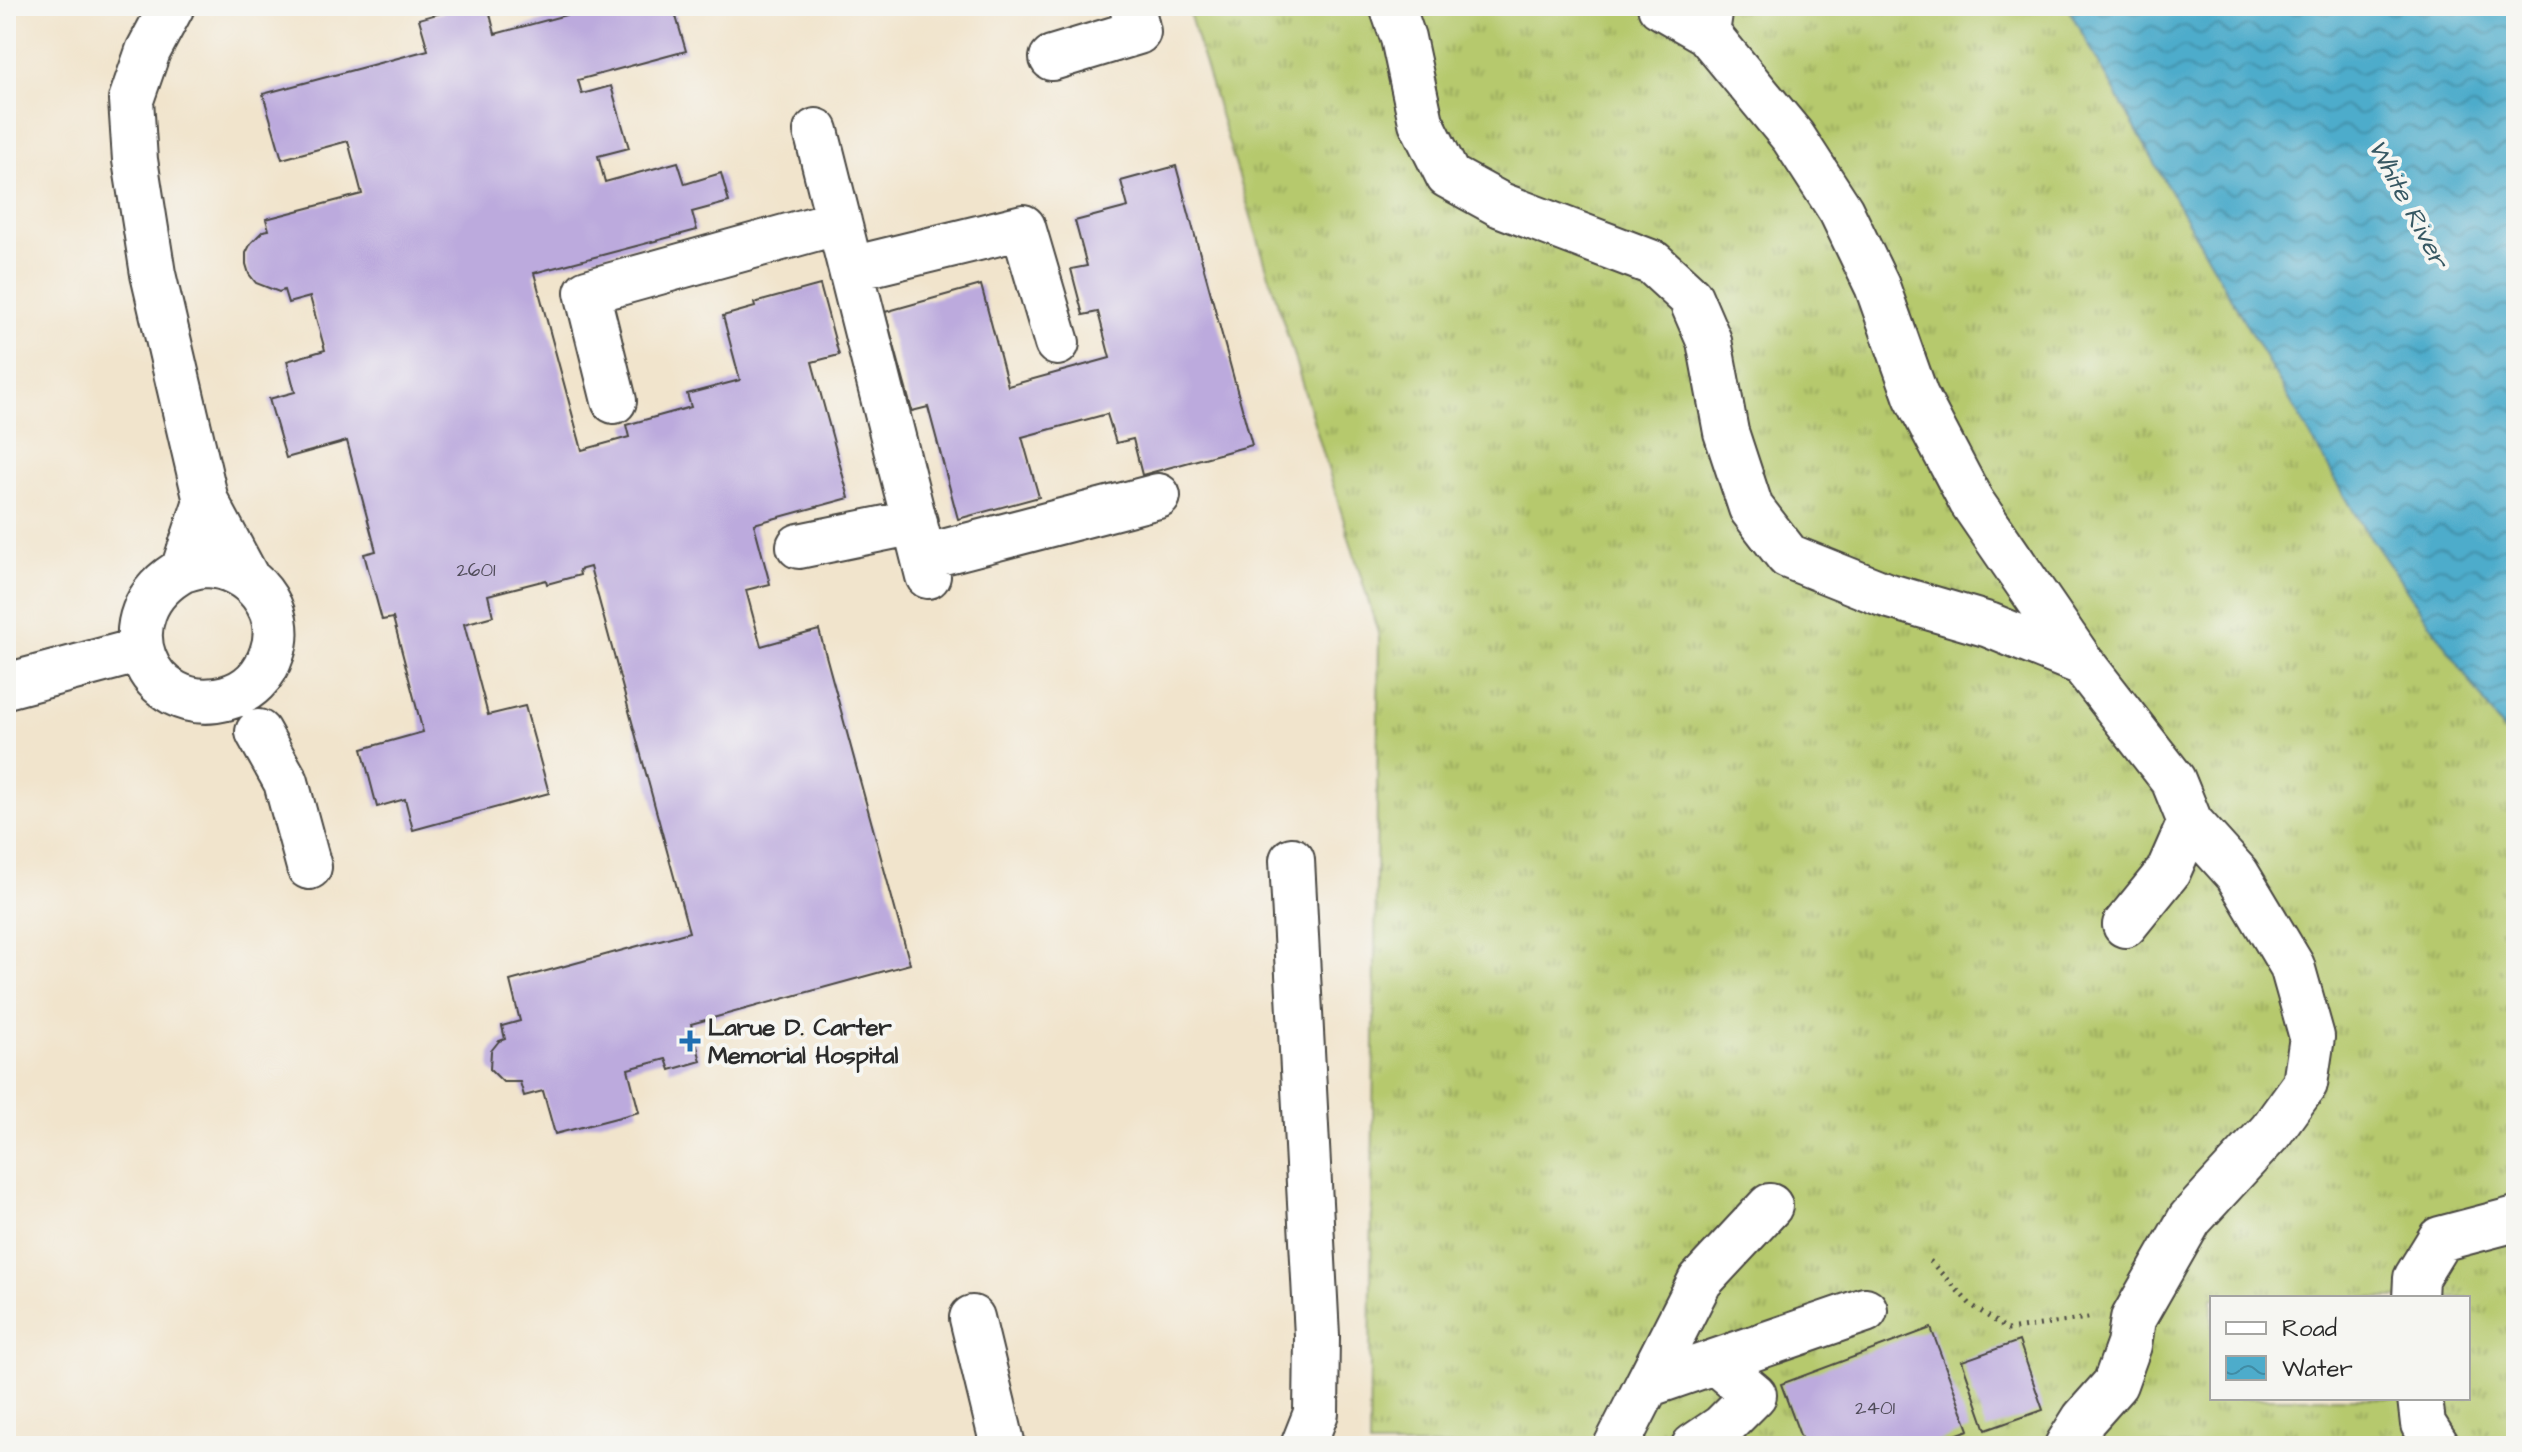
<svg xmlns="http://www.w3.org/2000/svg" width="2522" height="1452" viewBox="0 0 2522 1452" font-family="'Architects Daughter',sans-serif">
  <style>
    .grass { fill: url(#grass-tufts); stroke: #707a4c; stroke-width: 2; fill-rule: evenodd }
    .water { fill: url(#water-waves); stroke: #3c6c7b; stroke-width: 2 }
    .building { fill: #bcaadd }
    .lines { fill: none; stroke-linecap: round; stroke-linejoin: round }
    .minor-casing { stroke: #494743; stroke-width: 48 }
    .path { stroke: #494743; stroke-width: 5; stroke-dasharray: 2 6; stroke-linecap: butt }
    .minor { stroke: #fff; stroke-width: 44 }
    .poi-dot { fill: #1f6fb2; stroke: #f6f6f2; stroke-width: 3 }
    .labels { text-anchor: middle; stroke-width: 8; stroke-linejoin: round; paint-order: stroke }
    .number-label { font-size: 20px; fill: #4f4b58 }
    .poi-label { font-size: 24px; font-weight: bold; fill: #2b2b2b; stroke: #f6f6f2; text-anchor: start }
    .water-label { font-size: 26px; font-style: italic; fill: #375863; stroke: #f6f6f2 }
  </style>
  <defs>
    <pattern id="grass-tufts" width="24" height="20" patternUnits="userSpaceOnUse" patternTransform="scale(2)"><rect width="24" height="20" fill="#b6c96d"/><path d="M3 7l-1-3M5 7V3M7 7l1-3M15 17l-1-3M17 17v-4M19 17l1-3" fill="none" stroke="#94a35a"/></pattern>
    <pattern id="water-waves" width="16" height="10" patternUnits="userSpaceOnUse" patternTransform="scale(2)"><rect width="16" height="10" fill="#4daccb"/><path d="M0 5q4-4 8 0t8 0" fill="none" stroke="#408ca5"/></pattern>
  </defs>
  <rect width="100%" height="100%" fill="#f6f6f2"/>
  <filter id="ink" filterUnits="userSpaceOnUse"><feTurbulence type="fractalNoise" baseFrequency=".0125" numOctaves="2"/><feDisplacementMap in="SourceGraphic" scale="16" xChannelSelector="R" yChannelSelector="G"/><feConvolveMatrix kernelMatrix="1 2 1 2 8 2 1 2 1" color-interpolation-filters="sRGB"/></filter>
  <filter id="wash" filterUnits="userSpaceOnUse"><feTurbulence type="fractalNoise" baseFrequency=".006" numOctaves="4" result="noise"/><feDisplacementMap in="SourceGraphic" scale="32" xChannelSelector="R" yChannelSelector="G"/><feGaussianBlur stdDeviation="1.8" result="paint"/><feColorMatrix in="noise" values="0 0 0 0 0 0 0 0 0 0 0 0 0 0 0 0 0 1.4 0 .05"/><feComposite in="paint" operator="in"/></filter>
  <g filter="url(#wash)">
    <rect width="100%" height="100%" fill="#f1e4cc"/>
    <!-- grass -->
    <path class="grass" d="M 1187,6 L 2067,6 L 2208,258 L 2360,522 L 2516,748 L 2516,1446 L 1369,1446 L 1379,636 ZM 2212,1298 L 2468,1298 L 2468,1398 L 2212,1398 Z"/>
    <!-- water -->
    <path class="water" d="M 2067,6 L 2516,6 L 2516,748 L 2360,522 L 2208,258 Z"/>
    <g id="blocks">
      <!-- building -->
      <path class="building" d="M 443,6 L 488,6 L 495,34 L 599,6 L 673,6 L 686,51 L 578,80 L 582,94 L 611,86 L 629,148 L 598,156 L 605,182 L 678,162 L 685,184 L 721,173 L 729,202 L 692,212 L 697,230 L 534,273 L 582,450 L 629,437 L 626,425 L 691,407 L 687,394 L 740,380 L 723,316 L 755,307 L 754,303 L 820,285 L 839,355 L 812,362 L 849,498 L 754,524 L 770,584 L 746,590 L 761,646 L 819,630 L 910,964 L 691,1024 L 701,1061 L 670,1070 L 666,1059 L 628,1069 L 639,1112 L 555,1134 L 543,1091 L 524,1096 L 520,1082 L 503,1082 L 490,1069 L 491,1051 L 499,1041 L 505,1039 L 502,1026 L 520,1021 L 510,981 L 689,932 L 590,567 L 579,570 L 580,575 L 547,584 L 546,580 L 488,595 L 493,616 L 464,624 L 488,715 L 525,706 L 549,793 L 413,830 L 405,799 L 377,807 L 362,749 L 423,732 L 393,618 L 382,620 L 364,554 L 376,551 L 347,441 L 286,458 L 269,399 L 295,392 L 287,361 L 325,350 L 310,297 L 288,303 L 284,290 L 279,292 L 256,283 L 249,274 L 246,264 L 246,253 L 251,243 L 263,231 L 269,230 L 266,219 L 362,194 L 348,141 L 282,159 L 263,94 L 428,50 L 419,19 L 444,12 Z
        M 1176,166 L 1252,445 L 1142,475 L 1133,439 L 1116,443 L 1107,414 L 1022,437 L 1039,497 L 958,519 L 928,407 L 912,411 L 885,312 L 981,285 L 1008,386 L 1110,358 L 1098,312 L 1083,315 L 1071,269 L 1087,266 L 1075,221 L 1128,207 L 1121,181 Z
        M 1931,1328 L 1969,1430 L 1925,1446 L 1804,1446 L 1781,1384 Z
        M 2019,1341 L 2043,1410 L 1986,1430 L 1962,1361 Z"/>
    </g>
  </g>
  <g filter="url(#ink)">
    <use href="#blocks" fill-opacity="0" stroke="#494743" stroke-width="2"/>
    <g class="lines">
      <defs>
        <path id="minor" d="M 172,6 L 148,51 L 131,100 L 135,160 L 153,274 L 206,501
          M 1392,6 L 1403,38 L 1421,122 L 1448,176 L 1501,205 L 1653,263 L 1690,297 L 1709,341 L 1726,432 L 1751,508 L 1788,556 L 1883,594 L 1989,625 L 2082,663
          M 1660,6 L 1707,33
          M 1711,6 L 1707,33 L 1793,137 L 1841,211 L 1877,286 L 1916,396 L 1971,501 L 2082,663 L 2173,780 L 2190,822 L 2237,874 L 2292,966 L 2312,1037 L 2305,1084 L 2271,1131 L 2190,1219 L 2133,1319 L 2129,1345 L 2115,1384 L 2084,1419 L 2067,1446
          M 1052,58 L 1138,32 L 1132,6
          M 816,131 L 928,576
          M 851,269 L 1023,227 L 1057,343
          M 614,401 L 587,292 L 839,222
          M 799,546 L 915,522
          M 924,557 L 1158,496
          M 183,570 C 190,568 199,565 206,565 C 251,566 287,610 272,653 C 265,675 249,692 226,698 C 146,719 102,614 183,570 L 206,501 L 247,578
          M 6,686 L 141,650
          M 258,732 L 286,782 L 309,867
          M 1292,860 L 1317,1336 L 1316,1413 L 1303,1446
          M 2125,925 L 2168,872 L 2190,822
          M 2415,1298 L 2416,1278 L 2440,1239 L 2516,1219
          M 972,1318 L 1003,1446
          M 1647,1385 L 1700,1281 L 1770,1206
          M 2420,1398 L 2423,1424 L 2437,1446
          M 1616,1446 L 1647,1385 L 1865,1310
          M 1694,1446 L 1722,1427 L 1754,1395 L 1715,1362"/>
      </defs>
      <!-- minor casing -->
      <use href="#minor" class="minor-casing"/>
      <!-- path -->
      <path class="path" d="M 1930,1261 L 1970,1304 L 2008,1330 L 2094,1317"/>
      <!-- minor -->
      <use href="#minor" class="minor"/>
    </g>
  </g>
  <!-- markers -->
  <path class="poi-dot" d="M686 1029h8v8h8v8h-8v8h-8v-8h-8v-8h8z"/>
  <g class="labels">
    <!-- number labels -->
    <g class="number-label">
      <text x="476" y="576">2601</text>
      <text x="1875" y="1414">2401</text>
    </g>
    <!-- poi labels -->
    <g class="poi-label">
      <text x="708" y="1035">Larue D. Carter<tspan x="708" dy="28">Memorial Hospital</tspan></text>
    </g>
    <!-- water labels -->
    <g class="water-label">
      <text transform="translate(2409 203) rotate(62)" y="9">White River</text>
    </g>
  </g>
  <!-- margin -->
  <rect width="2522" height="1452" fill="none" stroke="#f6f6f2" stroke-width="32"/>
  <!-- legend -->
  <rect x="2210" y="1296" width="260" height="104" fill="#f6f6f2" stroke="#a5a5a2" stroke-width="2"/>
  <rect x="2226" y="1322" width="40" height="12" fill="#ffffff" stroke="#a5a5a2" stroke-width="2"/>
  <text x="2282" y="1336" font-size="24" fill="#2b2b2b">Road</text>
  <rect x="2226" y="1356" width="40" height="24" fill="url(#water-waves)" stroke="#a5a5a2" stroke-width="2"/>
  <text x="2282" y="1376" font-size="24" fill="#2b2b2b">Water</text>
</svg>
